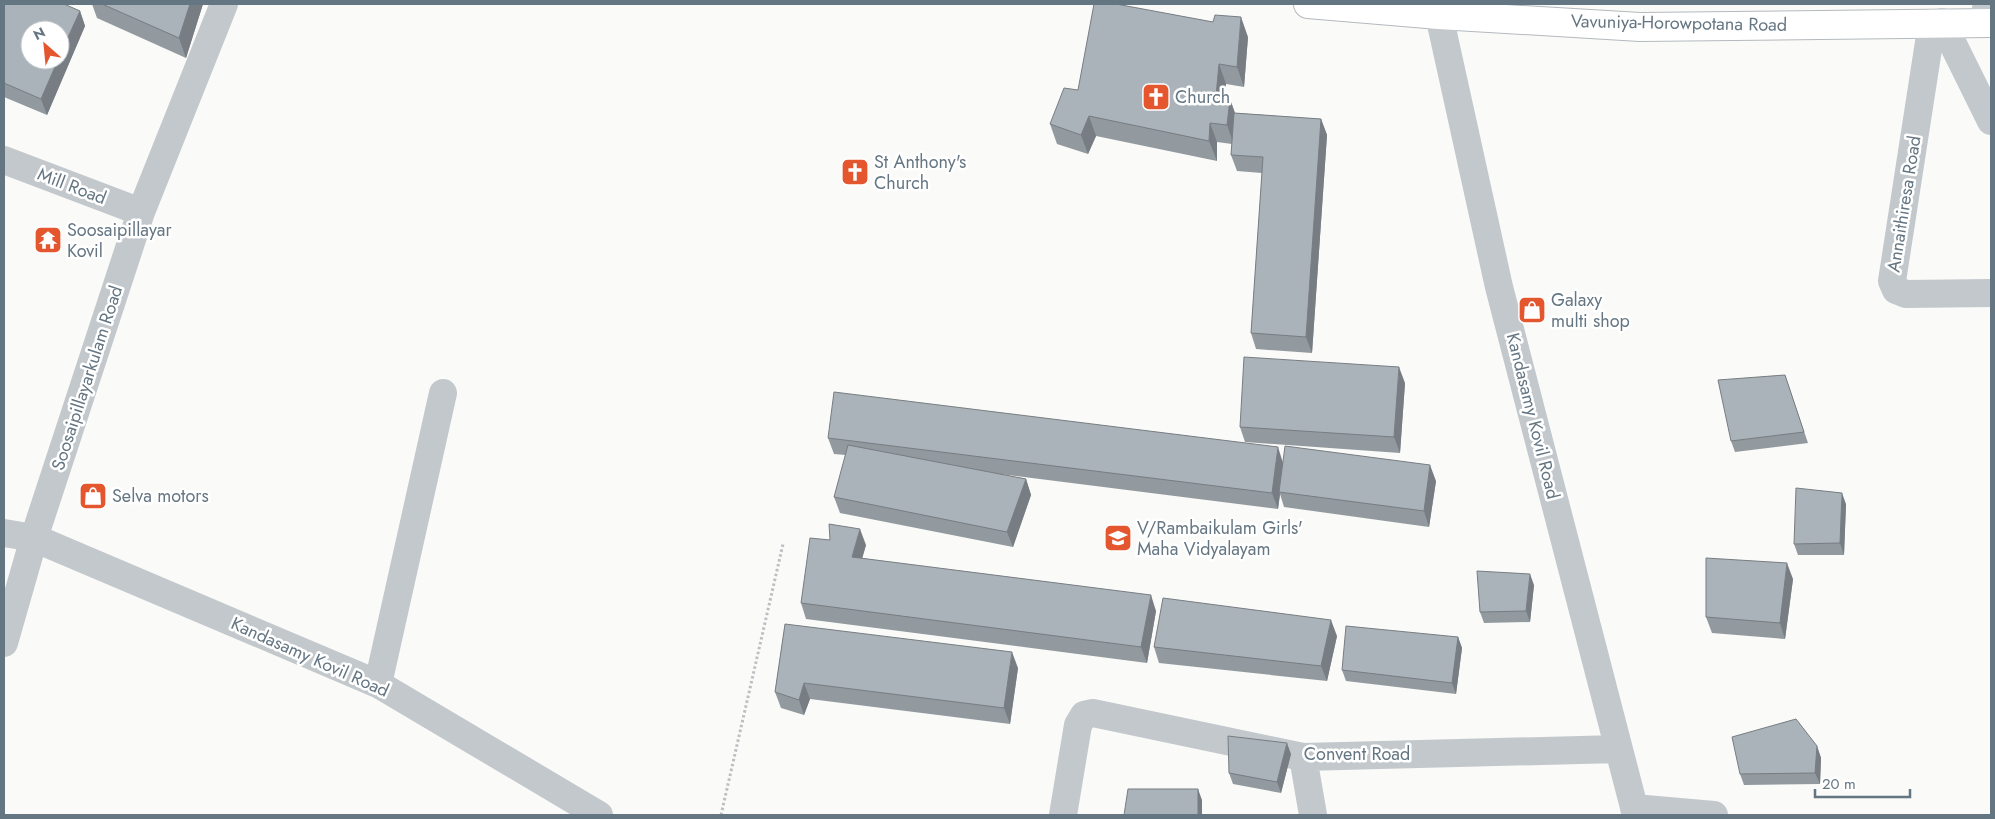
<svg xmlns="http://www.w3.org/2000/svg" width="1995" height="819" viewBox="0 0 1995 819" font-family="Jost,sans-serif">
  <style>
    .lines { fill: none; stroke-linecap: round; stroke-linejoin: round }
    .highway-casing { stroke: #b4b9bd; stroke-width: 30 }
    .path { stroke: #bbbfc2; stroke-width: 3; stroke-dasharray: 2.5 2.5; stroke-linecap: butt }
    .minor { stroke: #c3c8cc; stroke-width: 28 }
    .highway { stroke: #fff; stroke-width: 28 }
    .wall { fill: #929a9f }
    .shaded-wall { fill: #777d82 }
    .building { fill: #aab3b9; stroke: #777d82 }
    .labels { text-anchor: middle; stroke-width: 5; stroke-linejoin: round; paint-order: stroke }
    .street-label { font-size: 18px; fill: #657683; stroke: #fff }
    .poi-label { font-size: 18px; fill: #657683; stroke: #fff; text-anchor: start }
  </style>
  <rect width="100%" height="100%" fill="#fafaf8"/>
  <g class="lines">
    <defs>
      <path id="highway" d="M 1308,4 L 1439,15 L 1640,27 L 1991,23"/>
    </defs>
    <!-- highway casing -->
    <use href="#highway" class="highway-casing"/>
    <!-- path -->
    <path class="path" d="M 721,815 L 783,544"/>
    <!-- minor -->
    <path class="minor" d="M 1439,15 L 1499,287 L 1636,815
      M 1942,22 L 1991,121
      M 1932,23 L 1892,281 L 1896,290 L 1906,294 L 1991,293
      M 1983,23 L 1987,4
      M 4,160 L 141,212
      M 4,533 L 34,538 L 378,684 L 599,815
      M 4,643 L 34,538 L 141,212 L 224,4
      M 378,684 L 443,393
      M 1303,757 L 1313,815
      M 1634,808 L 1714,815
      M 1063,815 L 1078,725 L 1084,715 L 1093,713 L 1303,757 L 1618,749"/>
    <!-- highway -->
    <use href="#highway" class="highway"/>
  </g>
  <!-- wall -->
  <path class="wall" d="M 4,4 L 80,11 L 85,26 L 47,115 L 4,97 Z
    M 92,4 L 203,4 L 186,58 L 97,18 Z
    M 1248,37 L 1244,87 L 1226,84 L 1224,98 L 1230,99 L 1235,113 L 1321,119 L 1327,135 L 1312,353 L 1256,349 L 1251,333 L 1262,173 L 1237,171 L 1231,155 L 1232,144 L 1217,142 L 1217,161 L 1096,136 L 1088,154 L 1057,144 L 1050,124 L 1078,90 Z
    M 1785,375 L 1808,443 L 1735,452 L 1731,441 Z
    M 1405,383 L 1400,453 L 1245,442 L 1240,427 Z
    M 828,438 L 1283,462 L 1436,481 L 1429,527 L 1284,507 L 1280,494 L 1278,509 L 1000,474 L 1026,479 L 1031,495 L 1013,547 L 840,513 L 834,497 L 846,455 L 834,454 Z
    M 1846,504 L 1844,555 L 1798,555 L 1794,544 Z
    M 866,545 L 862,558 L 1156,611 L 1147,663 L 806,619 L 801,603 Z
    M 1793,579 L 1785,639 L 1712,633 L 1706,617 Z
    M 1534,585 L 1530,622 L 1484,623 L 1480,612 Z
    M 785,624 L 1018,668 L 1010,724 L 810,699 L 804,715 L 781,708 L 775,692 Z
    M 1337,636 L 1327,681 L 1159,663 L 1154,647 Z
    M 1458,637 L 1462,648 L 1456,694 L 1346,681 L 1342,670 Z
    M 1817,746 L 1821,758 L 1820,784 L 1744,785 L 1740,774 Z
    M 1291,754 L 1281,793 L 1233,784 L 1229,773 Z"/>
  <!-- shaded-wall -->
  <path class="shaded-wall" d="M 190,4 L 203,4 L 186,58 L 179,38 Z
    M 80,11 L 85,26 L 47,115 L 41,99 L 58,60 L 60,60 L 60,55 Z
    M 1241,17 L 1248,37 L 1244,87 L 1237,67 Z
    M 1219,64 L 1226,84 L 1223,115 L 1216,96 Z
    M 1230,99 L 1237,119 L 1234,145 L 1227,125 Z
    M 1089,116 L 1096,136 L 1088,154 L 1081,135 Z
    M 1321,119 L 1327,135 L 1312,353 L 1306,337 Z
    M 1210,123 L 1217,142 L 1217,161 L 1209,141 Z
    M 1399,367 L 1405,383 L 1400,453 L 1394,437 Z
    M 1278,447 L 1283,463 L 1279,492 L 1280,494 L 1278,509 L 1272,493 Z
    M 1430,465 L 1436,481 L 1429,527 L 1424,511 Z
    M 1026,479 L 1031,495 L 1013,547 L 1007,532 Z
    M 1842,493 L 1846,504 L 1844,555 L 1840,543 Z
    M 860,529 L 866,545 L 858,573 L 852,557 Z
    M 1787,563 L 1793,579 L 1785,639 L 1780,623 Z
    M 1530,574 L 1534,585 L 1530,622 L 1526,611 Z
    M 1151,595 L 1156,611 L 1147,663 L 1141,647 Z
    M 1331,620 L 1337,636 L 1327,681 L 1321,666 Z
    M 1458,637 L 1462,648 L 1456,694 L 1452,683 Z
    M 1012,652 L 1018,668 L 1010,724 L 1004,708 Z
    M 804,683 L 810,699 L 804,715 L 799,700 Z
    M 1287,743 L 1291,754 L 1281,793 L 1277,782 Z
    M 1817,746 L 1821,758 L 1820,784 L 1815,773 Z
    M 1198,789 L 1202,800 L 1202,815 L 1198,815 Z"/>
  <!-- building -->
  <path class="building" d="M 4,4 L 64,4 L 80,11 L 60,55 L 60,30 L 30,30 L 30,60 L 58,60 L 41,99 L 4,83 Z
    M 102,4 L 190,4 L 179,38 Z
    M 1094,4 L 1116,4 L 1213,22 L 1215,15 L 1241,17 L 1237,67 L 1219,64 L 1216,96 L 1230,99 L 1227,125 L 1210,123 L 1209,141 L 1089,116 L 1081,135 L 1050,124 L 1064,88 L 1078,90 Z
    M 1234,113 L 1321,119 L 1306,337 L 1251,333 L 1263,157 L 1231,155 Z
    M 1244,357 L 1399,367 L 1394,437 L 1240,427 Z
    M 1785,375 L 1804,432 L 1731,441 L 1718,380 Z
    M 834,392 L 1278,447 L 1272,493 L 828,438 Z
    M 848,445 L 1026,479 L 1007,532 L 834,497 Z
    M 1285,446 L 1430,465 L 1424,511 L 1279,492 Z
    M 1796,488 L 1842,493 L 1840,543 L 1794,544 Z
    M 829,524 L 860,529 L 852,557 L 1151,595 L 1141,647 L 801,603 L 810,538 L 830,540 Z
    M 1706,558 L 1787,563 L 1780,623 L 1706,617 Z
    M 1477,571 L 1530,574 L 1526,611 L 1480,612 Z
    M 1163,598 L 1331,620 L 1321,666 L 1154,647 Z
    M 785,624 L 1012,652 L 1004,708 L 804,683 L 799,700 L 775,692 Z
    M 1346,626 L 1458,637 L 1452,683 L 1342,670 Z
    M 1796,719 L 1817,746 L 1815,773 L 1740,774 L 1732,737 Z
    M 1228,736 L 1287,743 L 1277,782 L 1229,773 Z
    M 1128,789 L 1198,789 L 1198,815 L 1124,815 Z"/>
  <!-- icons -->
  <defs>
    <symbol id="church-square" viewBox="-11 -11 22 22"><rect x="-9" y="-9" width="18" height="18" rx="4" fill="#e4572e" stroke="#fff"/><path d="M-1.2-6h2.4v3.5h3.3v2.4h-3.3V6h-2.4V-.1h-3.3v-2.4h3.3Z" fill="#fff"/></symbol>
    <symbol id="temple-square" viewBox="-11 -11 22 22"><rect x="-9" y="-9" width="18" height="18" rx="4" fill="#e4572e" stroke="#fff"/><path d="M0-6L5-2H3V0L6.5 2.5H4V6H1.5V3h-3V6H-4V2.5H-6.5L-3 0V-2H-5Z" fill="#fff"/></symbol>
    <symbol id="shop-square" viewBox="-11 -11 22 22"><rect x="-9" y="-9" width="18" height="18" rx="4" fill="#e4572e" stroke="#fff"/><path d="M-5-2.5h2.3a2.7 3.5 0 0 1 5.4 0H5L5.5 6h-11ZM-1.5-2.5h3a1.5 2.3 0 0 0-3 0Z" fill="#fff"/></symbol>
    <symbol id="school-square" viewBox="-11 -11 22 22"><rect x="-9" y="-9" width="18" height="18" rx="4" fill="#e4572e" stroke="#fff"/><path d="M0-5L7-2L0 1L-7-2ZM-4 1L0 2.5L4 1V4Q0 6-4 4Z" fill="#fff"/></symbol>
  </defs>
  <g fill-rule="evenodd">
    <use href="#church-square" x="1140" y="81" width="32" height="32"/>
    <use href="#church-square" x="839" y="156" width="32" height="32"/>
    <use href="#temple-square" x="32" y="224" width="32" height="32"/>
    <use href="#shop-square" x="1516" y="294" width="32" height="32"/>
    <use href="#shop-square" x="77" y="480" width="32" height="32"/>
    <use href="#school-square" x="1102" y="522" width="32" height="32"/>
  </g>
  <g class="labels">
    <!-- street labels -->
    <g class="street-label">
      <text transform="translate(1679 23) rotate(1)" y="6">Vavuniya-Horowpotana Road</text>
      <text transform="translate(72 186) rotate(21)" y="6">Mill Road</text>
      <text transform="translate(1904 204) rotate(-81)" y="6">Annaithiresa Road</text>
      <text transform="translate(87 378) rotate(-72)" y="6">Soosaipillayarkulam Road</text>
      <text transform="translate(1533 416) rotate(76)" y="6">Kandasamy Kovil Road</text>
      <text transform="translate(310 657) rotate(24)" y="6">Kandasamy Kovil Road</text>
      <text x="1357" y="760">Convent Road</text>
    </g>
    <!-- poi labels -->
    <g class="poi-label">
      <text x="1175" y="103">Church</text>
      <text x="874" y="168">St Anthony's<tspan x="874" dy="21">Church</tspan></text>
      <text x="67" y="236">Soosaipillayar<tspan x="67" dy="21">Kovil</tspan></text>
      <text x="1551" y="306">Galaxy<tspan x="1551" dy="21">multi shop</tspan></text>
      <text x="112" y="502">Selva motors</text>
      <text x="1137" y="534">V/Rambaikulam Girls'<tspan x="1137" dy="21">Maha Vidyalayam</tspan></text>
    </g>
  </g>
  <!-- border -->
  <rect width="1995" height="819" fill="none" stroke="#657683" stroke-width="10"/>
  <!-- north arrow -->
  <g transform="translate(45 45) rotate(333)"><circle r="24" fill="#ffffff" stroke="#c1c8cd"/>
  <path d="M0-4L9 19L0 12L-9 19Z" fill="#e4572e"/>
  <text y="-8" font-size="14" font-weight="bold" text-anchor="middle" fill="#657683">N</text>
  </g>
  <!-- scale -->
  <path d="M1815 789v8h95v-8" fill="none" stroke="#657683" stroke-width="2.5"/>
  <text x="1822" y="789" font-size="15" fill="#657683" stroke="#ffffff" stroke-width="4" paint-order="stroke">20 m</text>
</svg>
